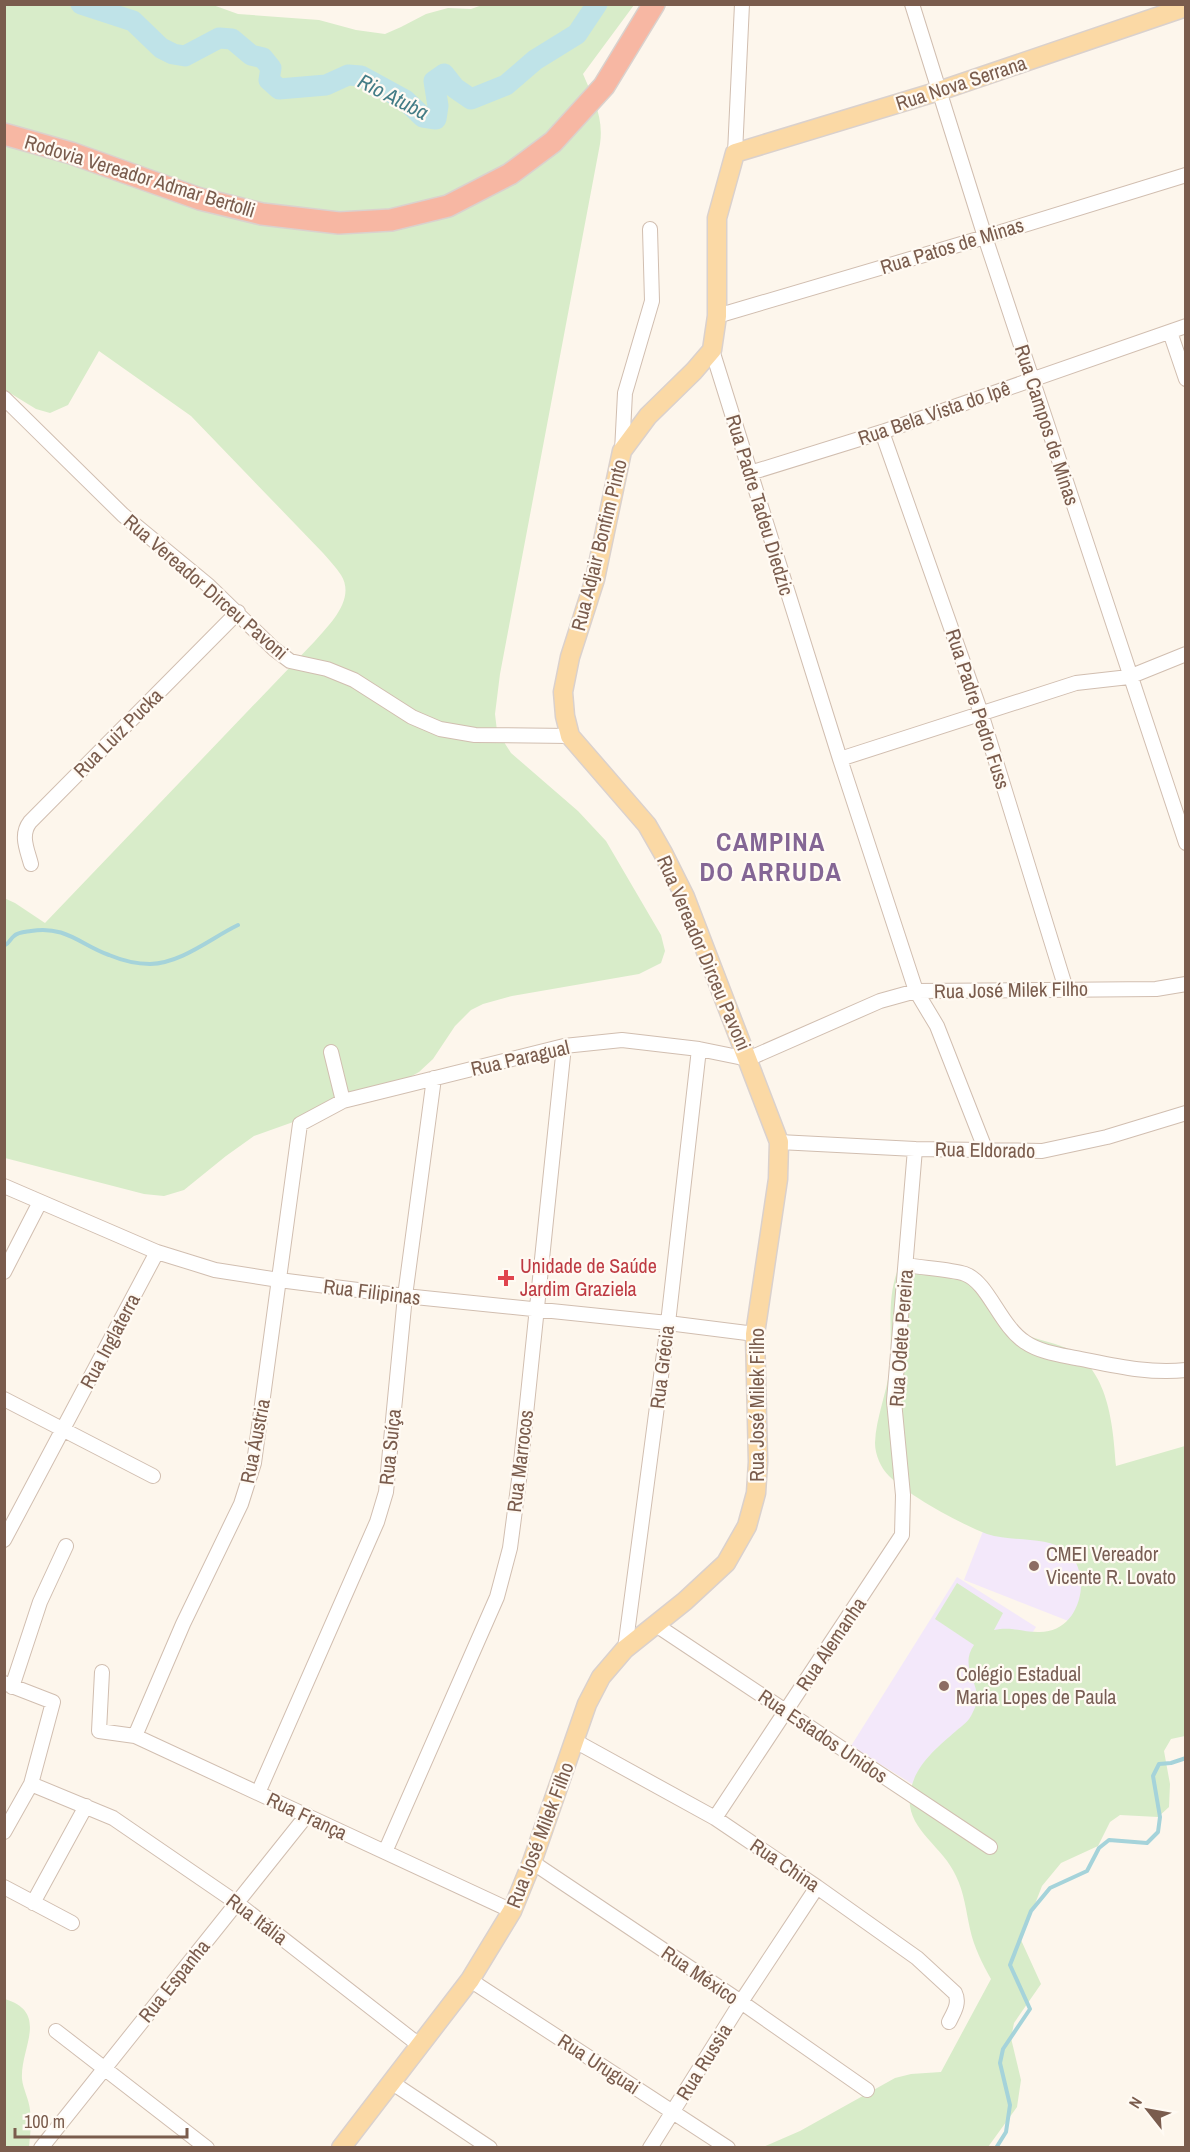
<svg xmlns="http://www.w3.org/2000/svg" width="1190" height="2152" viewBox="0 0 1190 2152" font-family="'Archivo Narrow',sans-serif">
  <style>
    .education { fill: #f3e8fa }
    .green { fill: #d8ecc9 }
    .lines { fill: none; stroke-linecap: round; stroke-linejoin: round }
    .stream { stroke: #a5d3da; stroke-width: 4 }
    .river { stroke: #bfe3e8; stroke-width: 21 }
    .minor-casing { stroke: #d1beb0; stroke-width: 16 }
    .major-casing { stroke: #dad1cd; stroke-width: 21 }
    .highway-casing { stroke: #dad1cd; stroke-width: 24 }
    .minor { stroke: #fff; stroke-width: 14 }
    .major { stroke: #fbd9a5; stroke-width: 18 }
    .highway { stroke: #f7b7a3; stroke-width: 21 }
    .health-dot { fill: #e0444e; stroke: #fffaf3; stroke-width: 2 }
    .education-dot { fill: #8d6e63; stroke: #fffaf3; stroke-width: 2 }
    .labels { text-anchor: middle; stroke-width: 4.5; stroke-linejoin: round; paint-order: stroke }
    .street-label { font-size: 20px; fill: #7a5c4d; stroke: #fffaf3 }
    .health-label { font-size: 20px; fill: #be3a42; stroke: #fffaf3; text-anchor: start }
    .education-label { font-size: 20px; fill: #785e54; stroke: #fffaf3; text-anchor: start }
    .water-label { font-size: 21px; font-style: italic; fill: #437c86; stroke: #fffaf3 }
    .district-label { font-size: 26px; font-weight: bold; letter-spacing: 1.5px; fill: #846695; stroke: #fffaf3 }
  </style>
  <rect width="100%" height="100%" fill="#fdf6ec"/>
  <!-- education -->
  <path class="education" d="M 992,1508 L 1104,1552 L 1076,1624 L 964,1580 Z
    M 957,1577 L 1036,1627 L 930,1795 L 851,1746 Z"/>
  <!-- green -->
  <path class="green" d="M 485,4 L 634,5 L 583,74 C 593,98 604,117 600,144 L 500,674 L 495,714 L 497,731 L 511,753 L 578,811 L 606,841 L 661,935 L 665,951 L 661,963 L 639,974 L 512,996 L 483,1004 L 471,1010 L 455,1026 L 433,1059 L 419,1072 L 394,1086 L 254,1136 L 226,1156 L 184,1190 L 164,1196 L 144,1194 L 5,1158 L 4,898 L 15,903 L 45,923 L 315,641 C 330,624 356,599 341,575 C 336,567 329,560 323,553 L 191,416 L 99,351 L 68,405 L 50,413 L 36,409 L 5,390 L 5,5 L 213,5 L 238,14 L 319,20 L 356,30 L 385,34 L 401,27 L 426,14 L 448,8 L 471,9 Z
    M 922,1271 C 932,1272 960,1273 967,1278 C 987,1292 999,1318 1019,1331 C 1033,1340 1051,1341 1066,1348 C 1109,1368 1113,1425 1116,1466 L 1185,1446 L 1185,1736 L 1171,1739 L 1164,1751 L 1170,1784 L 1169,1807 L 1158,1817 L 1120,1815 L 1110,1822 L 1098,1846 L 1061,1863 L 1042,1886 L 1021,1940 L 1041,1984 L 1014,2023 L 1011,2038 L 1021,2080 L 1017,2107 L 988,2147 L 761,2148 L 800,2131 L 895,2078 L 911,2074 L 941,2072 L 991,1979 C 982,1963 974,1947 970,1929 C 966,1911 964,1892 956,1876 C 941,1842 897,1826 913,1782 C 920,1761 940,1745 956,1731 C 962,1726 969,1721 972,1714 C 974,1710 978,1702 977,1697 C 977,1681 960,1665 974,1645 L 935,1619 L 957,1583 L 1003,1613 L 994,1630 C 1011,1626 1022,1632 1038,1632 C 1064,1633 1079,1612 1081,1588 C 1082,1576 1077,1559 1067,1551 C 1048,1536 1011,1542 987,1534 C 961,1524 909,1496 889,1476 C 881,1468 875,1455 875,1443 C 876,1417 887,1393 890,1367 C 893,1335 886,1303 897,1272 Z
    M 5,1999 C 50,2013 20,2048 22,2079 C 23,2089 29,2099 30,2110 C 32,2122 30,2136 29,2147 L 5,2147 Z"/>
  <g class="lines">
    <!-- stream -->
    <path class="stream" d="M 4,946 C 9,944 10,939 14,936 C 18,932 25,932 31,931 C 65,925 81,945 109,955 C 121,960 137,964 150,964 C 182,963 211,938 238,925
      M 996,2148 L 1006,2132 L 1010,2105 L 1000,2063 L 1003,2049 L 1030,2009 L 1010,1965 L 1031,1911 L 1050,1888 L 1087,1871 L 1099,1848 L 1109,1840 L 1147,1843 L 1158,1832 L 1160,1817 L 1153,1776 L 1159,1764 L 1171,1763 L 1186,1758"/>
    <!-- river -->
    <path class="river" d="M 81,4 L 133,21 L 161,48 L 173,54 L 185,56 L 219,38 L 232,39 L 251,55 L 263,58 L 271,68 L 269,80 L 279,89 L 326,85 L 348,75 L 361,76 L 405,100 L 423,117 L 436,119 L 438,106 L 434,81 L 444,74 L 455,88 L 471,99 L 506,85 L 535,60 L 577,34 L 597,4"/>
    <defs>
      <path id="minor" d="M 912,4 L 985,237 L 1186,843
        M 735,153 L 742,4
        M 717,316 L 985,237 L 1186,175
        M 1170,332 L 1186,379
        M 712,350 L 840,759 L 916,991 L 937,1026 L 986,1151
        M 4,398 L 123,515 L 209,586 L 274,649 L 290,661 L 327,669 L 354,680 L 412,717 L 440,729 L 475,735 L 570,736
        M 882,432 L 981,713 L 1066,989
        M 622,451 L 625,393 L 652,301 L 650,229
        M 750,473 L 882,432 L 1186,326
        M 840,759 L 1076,683 L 1129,677 L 1186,654
        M 31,864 C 27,849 20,835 30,822 L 238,612
        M 331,1052 L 343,1101
        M 779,1142 L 915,1149 L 1042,1151 L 1107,1137 L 1186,1113
        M 4,1186 L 157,1252 L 215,1270 L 279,1280 L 405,1296 L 668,1323 L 755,1334
        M 906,1265 C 922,1268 950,1269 965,1274 C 988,1282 1000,1326 1025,1342 C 1041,1353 1062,1355 1081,1359 C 1116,1366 1150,1374 1186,1370
        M 4,1272 L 40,1202
        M 4,1399 L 153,1476
        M 4,1540 L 157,1252
        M 656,1625 L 990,1847
        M 625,1649 L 668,1323 L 699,1049
        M 102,1672 L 99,1731 L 135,1736 L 512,1911
        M 4,1683 L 53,1702 L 31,1784 L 4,1832
        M 12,1687 L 40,1602 L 66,1546
        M 135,1736 L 183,1624 L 241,1504 L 254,1463 L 300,1124 L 343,1101 L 564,1046 L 622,1040 L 699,1049 L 748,1059 L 880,1001 L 916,991 L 1156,989 L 1186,984
        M 575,1741 L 715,1818 L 817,1887 L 917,1958 L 955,1993 C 960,2003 954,2012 949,2022
        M 31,1784 L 113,1818 L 237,1903 L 419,2045
        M 258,1793 L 377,1522 L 386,1492 L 405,1296 L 434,1078
        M 715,1818 L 902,1535 L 903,1495 L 894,1401 L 915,1149
        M 385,1852 L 497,1597 L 510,1548 L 520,1472 L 564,1046
        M 532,1862 L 741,2002 L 867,2090
        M 4,1887 L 72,1923
        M 33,1903 L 86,1806
        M 470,1980 L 728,2148
        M 56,2031 L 207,2148
        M 391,2082 L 490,2148
        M 41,2148 L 307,1815
        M 650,2148 L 741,2002 L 817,1887"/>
      <path id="major" d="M 341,2148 L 470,1980 L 512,1911 L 532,1862 L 587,1704 L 601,1677 L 625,1649 L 685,1601 L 726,1563 L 747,1526 L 756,1493 L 758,1462 L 755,1334 L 778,1179 L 779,1142 L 685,897 L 663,853 L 647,825 L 570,736 L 565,716 L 563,692 L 570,657 L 595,579 L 622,451 L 648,416 L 694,371 L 712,350 L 717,316 L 717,218 L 735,153 L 939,91 L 1186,7"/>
      <path id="highway" d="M 4,134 L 71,153 L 200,199 L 262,214 L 339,223 L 391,220 L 448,206 L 510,174 L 553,142 L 604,86 L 654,4"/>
    </defs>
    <!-- minor casing -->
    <use href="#minor" class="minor-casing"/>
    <!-- major casing -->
    <use href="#major" class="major-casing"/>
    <!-- highway casing -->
    <use href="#highway" class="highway-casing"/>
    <!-- minor -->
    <use href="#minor" class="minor"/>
    <!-- major -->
    <use href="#major" class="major"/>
    <!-- highway -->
    <use href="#highway" class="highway"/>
  </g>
  <!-- markers -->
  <path class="health-dot" d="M503 1269h6v6h6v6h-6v6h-6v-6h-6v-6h6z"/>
  <g class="education-dot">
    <circle cx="1034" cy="1566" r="6"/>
    <circle cx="944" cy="1686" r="6"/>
  </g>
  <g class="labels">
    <!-- street labels -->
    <g class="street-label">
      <text transform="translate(961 83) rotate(-18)" y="7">Rua Nova Serrana</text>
      <text transform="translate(140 176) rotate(17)" y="7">Rodovia Vereador Admar Bertolli</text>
      <text transform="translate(952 246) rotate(-17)" y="7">Rua Patos de Minas</text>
      <text transform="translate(934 413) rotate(-19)" y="7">Rua Bela Vista do Ipê</text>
      <text transform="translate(1047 425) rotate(72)" y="7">Rua Campos de Minas</text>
      <text transform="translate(760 505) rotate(73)" y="7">Rua Padre Tadeu Diedzic</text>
      <text transform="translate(599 545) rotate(-76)" y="7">Rua Adjair Bonfim Pinto</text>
      <text transform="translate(206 587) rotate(41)" y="7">Rua Vereador Dirceu Pavoni</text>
      <text transform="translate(978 709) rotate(72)" y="7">Rua Padre Pedro Fuss</text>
      <text transform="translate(118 733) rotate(-45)" y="7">Rua Luiz Pucka</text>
      <text transform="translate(704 953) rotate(67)" y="7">Rua Vereador Dirceu Pavoni</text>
      <text transform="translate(1011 990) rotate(-1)" y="7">Rua José Milek Filho</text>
      <text transform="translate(520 1058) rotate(-13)" y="7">Rua Paragual</text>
      <text transform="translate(985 1150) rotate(1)" y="7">Rua Eldorado</text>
      <text transform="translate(372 1292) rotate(7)" y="7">Rua Filipinas</text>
      <text transform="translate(901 1338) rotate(-86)" y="7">Rua Odete Pereira</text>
      <text transform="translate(110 1341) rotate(-62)" y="7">Rua Inglaterra</text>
      <text transform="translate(662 1367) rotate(-83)" y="7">Rua Grécia</text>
      <text transform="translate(757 1405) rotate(-90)" y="7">Rua José Milek Filho</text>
      <text transform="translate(255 1441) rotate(-79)" y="7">Rua Áustria</text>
      <text transform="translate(390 1447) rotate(-84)" y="7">Rua Suíça</text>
      <text transform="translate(520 1461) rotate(-83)" y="7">Rua Marrocos</text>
      <text transform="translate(831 1644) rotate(-56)" y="7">Rua Alemanha</text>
      <text transform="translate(823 1736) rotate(34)" y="7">Rua Estados Unidos</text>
      <text transform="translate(307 1816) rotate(25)" y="7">Rua França</text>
      <text transform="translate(540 1835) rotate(-69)" y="7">Rua José Milek Filho</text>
      <text transform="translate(785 1865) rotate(34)" y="7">Rua China</text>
      <text transform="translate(257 1919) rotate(37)" y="7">Rua Itália</text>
      <text transform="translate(700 1975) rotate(34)" y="7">Rua México</text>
      <text transform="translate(174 1981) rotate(-51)" y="7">Rua Espanha</text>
      <text transform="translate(704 2062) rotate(-58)" y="7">Rua Russia</text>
      <text transform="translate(599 2064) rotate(33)" y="7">Rua Uruguai</text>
    </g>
    <!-- health labels -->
    <g class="health-label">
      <text x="520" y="1273">Unidade de Saúde<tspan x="520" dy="23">Jardim Graziela</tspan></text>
    </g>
    <!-- education labels -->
    <g class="education-label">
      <text x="1046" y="1561">CMEI Vereador<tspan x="1046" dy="23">Vicente R. Lovato</tspan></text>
      <text x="956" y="1681">Colégio Estadual<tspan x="956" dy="23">Maria Lopes de Paula</tspan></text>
    </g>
    <!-- water labels -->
    <g class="water-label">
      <text transform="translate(393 97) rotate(27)" y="7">Rio Atuba</text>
    </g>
    <!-- district labels -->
    <g class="district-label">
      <text x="771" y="851">CAMPINA<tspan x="771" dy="30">DO ARRUDA</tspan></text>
    </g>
  </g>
  <!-- border -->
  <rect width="1190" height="2152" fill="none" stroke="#7a5c4d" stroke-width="12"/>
  <!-- north arrow -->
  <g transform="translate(1148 2110) rotate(301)" stroke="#fffaf3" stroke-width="4.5" paint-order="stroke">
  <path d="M0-4.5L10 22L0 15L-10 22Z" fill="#7a5c4d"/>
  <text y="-9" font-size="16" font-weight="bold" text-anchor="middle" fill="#7a5c4d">N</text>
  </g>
  <!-- scale -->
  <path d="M15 2128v9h172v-9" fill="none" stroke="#7a5c4d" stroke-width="3"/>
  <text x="24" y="2128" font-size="18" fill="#7a5c4d" stroke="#fffaf3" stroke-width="4.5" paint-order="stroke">100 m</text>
</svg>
